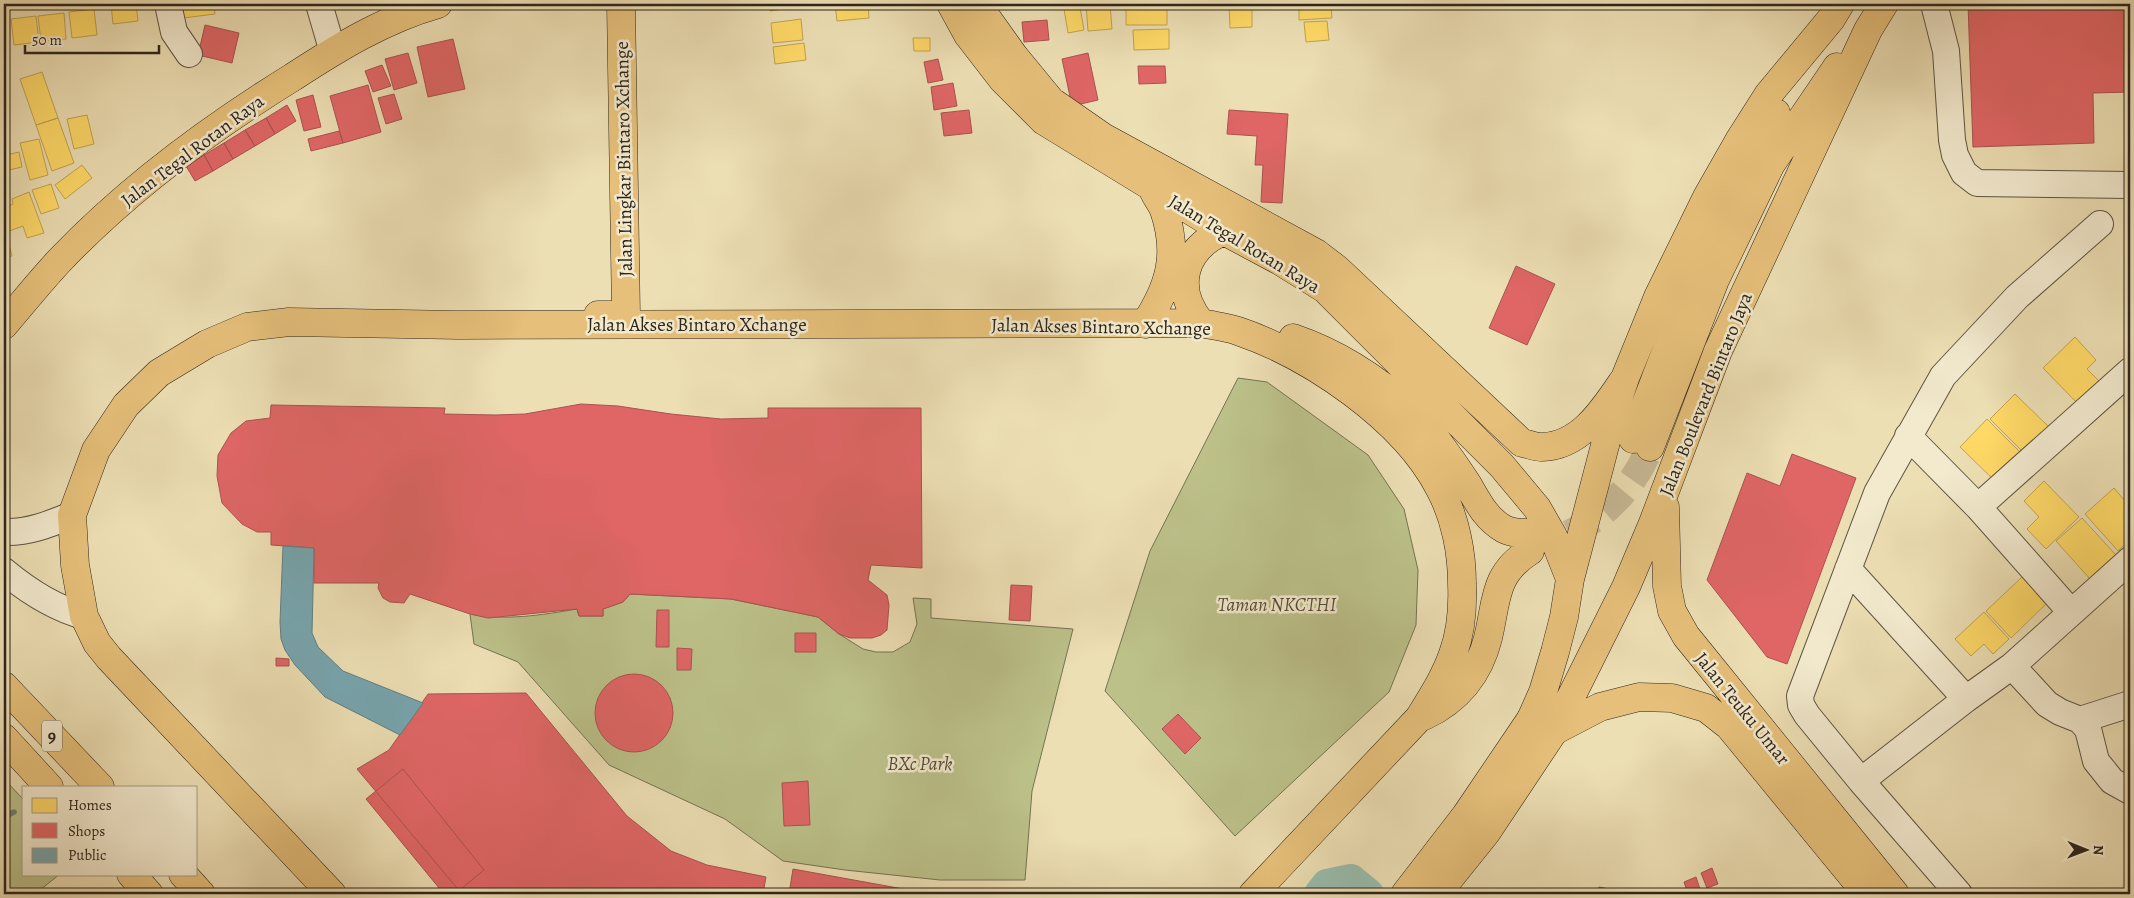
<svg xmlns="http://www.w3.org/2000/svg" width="2134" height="898" viewBox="0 0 2134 898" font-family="Alegreya,serif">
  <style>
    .green { fill: #bcc18a; stroke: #747353 }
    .homes { fill: #ffd966; stroke: #c0a350 }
    .shops { fill: #e06666; stroke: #aa5250 }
    .public { fill: #76a5af; stroke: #607f83 }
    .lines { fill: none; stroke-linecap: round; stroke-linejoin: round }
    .stream { stroke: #6e8073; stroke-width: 5.5 }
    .river { stroke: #99bdad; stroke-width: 32 }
    .major-tunnel { stroke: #c7ba96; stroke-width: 28; stroke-dasharray: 28 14; stroke-linecap: butt }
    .minor-casing { stroke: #5d5442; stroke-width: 28 }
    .major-casing { stroke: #2d251c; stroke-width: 29 }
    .highway-casing { stroke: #2d251c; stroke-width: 29 }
    .minor { stroke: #f3eace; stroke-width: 26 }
    .major { stroke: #e6c07a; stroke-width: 28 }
    .highway { stroke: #e6c07a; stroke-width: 28 }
    .labels { text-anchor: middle; stroke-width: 5; stroke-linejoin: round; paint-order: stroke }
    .shield { fill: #f3eace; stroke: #686051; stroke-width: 1 }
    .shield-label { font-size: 18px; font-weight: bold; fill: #2d251c }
    .street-label { font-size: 19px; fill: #2d251c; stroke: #f3eace }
    .park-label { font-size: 19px; font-style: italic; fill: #514c38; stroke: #f3eace }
  </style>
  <rect width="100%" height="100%" fill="#eddfb4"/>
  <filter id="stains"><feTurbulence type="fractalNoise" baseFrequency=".004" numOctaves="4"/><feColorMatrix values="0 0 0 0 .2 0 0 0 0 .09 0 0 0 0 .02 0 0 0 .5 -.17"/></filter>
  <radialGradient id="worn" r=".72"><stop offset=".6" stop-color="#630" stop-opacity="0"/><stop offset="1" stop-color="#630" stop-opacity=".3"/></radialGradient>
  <!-- green -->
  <path class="green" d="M 1238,378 L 1267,382 L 1368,455 L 1404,509 L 1418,570 L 1416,625 L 1389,692 L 1235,836 L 1105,691 L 1150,551 Z
    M 630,594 L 731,599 L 818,617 L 839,634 L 863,649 L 876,652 L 893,652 L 910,642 L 917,624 L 913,598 L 931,599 L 931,618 L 1073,629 L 1032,791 L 1025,880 L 940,880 L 845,870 L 783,861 L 725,819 L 609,765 L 518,662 L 474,644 L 470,614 C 505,621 542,615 577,609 L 579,616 L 603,616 L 603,609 L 623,602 Z
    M 4,779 L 24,800 L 24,874 L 60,874 L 35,894 L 4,894 Z"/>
  <!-- homes -->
  <path class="homes" d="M 111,4 L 136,4 L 138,21 L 113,24 Z
    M 182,4 L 214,4 L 215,14 L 183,18 Z
    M 769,4 L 796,4 L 796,7 L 770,11 Z
    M 798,4 L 831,4 L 831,6 L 799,9 Z
    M 835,4 L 868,4 L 869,18 L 837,21 Z
    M 1086,4 L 1110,4 L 1112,29 L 1088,31 Z
    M 1126,4 L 1167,4 L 1167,25 L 1126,25 Z
    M 1229,4 L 1252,4 L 1252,27 L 1230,28 Z
    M 1299,4 L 1331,4 L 1332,18 L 1299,20 Z
    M 1080,7 L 1084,30 L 1068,33 L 1064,9 Z
    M 94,9 L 97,35 L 72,38 L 69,12 Z
    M 64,13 L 66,39 L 41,41 L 38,16 Z
    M 36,16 L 39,42 L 14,45 L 11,19 Z
    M 801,19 L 803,40 L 773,43 L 771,23 Z
    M 4,20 L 6,20 L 8,46 L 4,46 Z
    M 1327,21 L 1329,40 L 1306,42 L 1304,22 Z
    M 1169,29 L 1169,49 L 1134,50 L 1133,30 Z
    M 913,38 L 930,38 L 930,51 L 914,51 Z
    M 804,43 L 806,60 L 775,64 L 773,47 Z
    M 42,72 L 58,118 L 36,125 L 20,79 Z
    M 87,115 L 94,144 L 74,149 L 67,119 Z
    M 58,118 L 74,163 L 52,171 L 36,125 Z
    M 39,139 L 48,175 L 30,180 L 20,143 Z
    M 19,152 L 22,167 L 9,170 L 6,155 Z
    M 4,160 L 10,185 L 4,187 Z
    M 82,165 L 92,178 L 65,199 L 55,185 Z
    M 51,184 L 59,208 L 41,214 L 32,190 Z
    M 29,192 L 44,233 L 27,238 L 23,226 L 9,231 L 4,214 L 4,208 L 13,204 L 12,199 Z
    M 4,224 L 12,256 L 4,258 Z
    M 2075,337 L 2096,360 L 2087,369 L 2102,384 L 2080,406 L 2043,368 Z
    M 2015,394 L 2050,428 L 2025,454 L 1990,419 Z
    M 1987,419 L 2023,455 L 1996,482 L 1960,447 Z
    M 2044,481 L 2079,517 L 2046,549 L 2027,529 L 2039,517 L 2024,501 Z
    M 2114,488 L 2130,507 L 2130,540 L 2118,551 L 2085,514 Z
    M 2082,518 L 2116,555 L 2090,579 L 2056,541 Z
    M 2022,577 L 2047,603 L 2011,638 L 1986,611 Z
    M 1984,612 L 2009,639 L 1993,654 L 1984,644 L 1971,656 L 1955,639 Z"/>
  <!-- shops -->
  <path class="shops" d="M 1968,4 L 2130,4 L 2130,92 L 2093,93 L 2094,143 L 1973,147 Z
    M 1047,20 L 1049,40 L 1024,42 L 1022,22 Z
    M 205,25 L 239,33 L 232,63 L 198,55 Z
    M 453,39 L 465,89 L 428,97 L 417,47 Z
    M 408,53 L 417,83 L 394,90 L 385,59 Z
    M 1088,53 L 1098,100 L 1072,106 L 1062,59 Z
    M 938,59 L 943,80 L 928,83 L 924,62 Z
    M 382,65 L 391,86 L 373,92 L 365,71 Z
    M 1138,66 L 1165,66 L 1166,83 L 1139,84 Z
    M 953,83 L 957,106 L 934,110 L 931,87 Z
    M 368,85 L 381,132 L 343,143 L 330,96 Z
    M 394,94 L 402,119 L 386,124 L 378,98 Z
    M 313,95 L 321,127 L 304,131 L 296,100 Z
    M 287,105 L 296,121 L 275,134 L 266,118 Z
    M 969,110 L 972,133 L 944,136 L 941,113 Z
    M 1229,110 L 1288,114 L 1282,203 L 1261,202 L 1263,165 L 1255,165 L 1257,136 L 1227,134 Z
    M 266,118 L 275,134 L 255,146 L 245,130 Z
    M 245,130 L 255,146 L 233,159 L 224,143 Z
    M 339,131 L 343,143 L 311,151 L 308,139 Z
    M 224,143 L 233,159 L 213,171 L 204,155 Z
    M 204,155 L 213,171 L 195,181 L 186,166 Z
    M 1516,266 L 1555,284 L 1527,345 L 1489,328 Z
    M 581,404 L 618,406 L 671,414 L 721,419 L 768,418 L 768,408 L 921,408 L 922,568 L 871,565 L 868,580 L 887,595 L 889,605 L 887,630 L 881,635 L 872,638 L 850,638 L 839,634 L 818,617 L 731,599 L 630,594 L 623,602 L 603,609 L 603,616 L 579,616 L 577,609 L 488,618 L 470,614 L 410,594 L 404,603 L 390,602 L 383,598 L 378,588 L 379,583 L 314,583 L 314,548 L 271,545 L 271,532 L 257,532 L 242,524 L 222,503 L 217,476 L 218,455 L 231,433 L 246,421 L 270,418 L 271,405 L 445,408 L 444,414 L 495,415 L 525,414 Z
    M 1792,454 L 1856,478 L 1787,664 L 1767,657 L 1707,580 L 1747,473 L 1780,486 Z
    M 1011,585 L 1032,586 L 1030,621 L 1009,620 Z
    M 657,610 L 669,610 L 669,647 L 656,647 Z
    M 795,633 L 816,633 L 816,652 L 795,652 Z
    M 677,648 L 692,649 L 691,670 L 677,670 Z
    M 276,658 L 289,659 L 289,666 L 276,666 Z
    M595 713a39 39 0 1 1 78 0a39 39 0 1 1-78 0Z
    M 526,693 L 627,816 L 671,851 L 707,865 L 766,877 L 763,894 L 462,894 L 357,769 L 389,750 L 428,694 Z
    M 1178,714 L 1201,738 L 1185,754 L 1162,729 Z
    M 403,769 L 484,870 L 455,894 L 444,894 L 366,799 Z
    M 808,781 L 810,825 L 784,826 L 782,783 Z
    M 1712,868 L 1718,884 L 1707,888 L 1701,873 Z
    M 793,869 L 931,894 L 789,894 Z
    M 1696,877 L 1701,892 L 1688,894 L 1684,882 Z
    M 1599,887 L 1610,889 L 1609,894 L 1597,894 Z"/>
  <!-- public -->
  <path class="public" d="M 283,546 L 314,548 L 312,633 L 318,647 L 343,671 L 423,703 L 400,735 L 325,697 L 295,665 L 285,650 L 281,639 L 280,622 Z"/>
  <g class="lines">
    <!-- stream -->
    <path class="stream" d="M 4,817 L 14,812"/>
    <!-- river -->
    <path class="river" d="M 1320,894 L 1327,885 L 1351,880 L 1368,894"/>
    <!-- major-tunnel -->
    <path class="major-tunnel" d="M 1569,534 C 1606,516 1635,485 1650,447"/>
    <defs>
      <path id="minor" d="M 168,4 L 174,32 L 189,54
        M 319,4 L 333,52
        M 1934,4 L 1946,51 L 1952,140 L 1955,155 L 1964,173 L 1977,183 L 2130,185
        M 1908,436 L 1978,507 L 2071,612
        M 1978,507 L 2130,371
        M 4,532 C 28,533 50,524 72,515
        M 1848,569 L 1966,699
        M 4,571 C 28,591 54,608 84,616
        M 2012,666 L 2047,704 L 2060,712 L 2080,720 L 2088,729 L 2096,761 L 2112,781 L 2130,791
        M 2080,720 L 2130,704
        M 1861,781 L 1966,699 L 2012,666 L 2130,560
        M 1959,894 L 1861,781 L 1807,715 L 1801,705 L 1800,696 L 1877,493 L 1943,376 L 2017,297 L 2100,224"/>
      <path id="major" d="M 951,4 L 968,35 L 1002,79 L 1044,121 L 1224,231 L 1280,261 L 1325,289 L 1502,466 L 1537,508 L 1553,536 L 1570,579
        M 977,4 L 1014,56 L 1051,101 L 1103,137 L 1316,253 L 1337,269 L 1522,443 C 1529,444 1535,447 1542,447 C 1582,446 1605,407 1625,378
        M 598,315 L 626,315 L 621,4
        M 1201,323 C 1173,289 1182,249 1224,231
        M 1145,324 C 1170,286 1179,254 1164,210 C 1161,202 1153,194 1152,186
        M 4,325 C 23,303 41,280 61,259 C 130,187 209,129 293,77 C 339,47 385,19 438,4
        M 1293,338 C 1337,353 1376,378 1410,409 C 1432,431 1451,459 1468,485 C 1478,502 1486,519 1504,529 C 1511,533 1521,533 1530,533
        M 1633,439 C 1674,327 1718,218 1776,113
        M 1650,447 L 1715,280 L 1771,164 L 1837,67
        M 1665,507 L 1667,586 L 1672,611 L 1686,636 L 1895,894
        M 1424,716 C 1458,700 1479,674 1488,638 C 1497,601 1493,574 1530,551
        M 1531,719 L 1543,692 L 1555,652 L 1564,617 L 1570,579 L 1614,411 L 1625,378 L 1658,297 L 1707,197 L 1740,139 L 1768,95 L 1831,19 L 1840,4
        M 1554,731 L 1626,587 L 1653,523 L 1718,351 L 1868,30 L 1884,4
        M 1554,731 L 1600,707 L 1639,697 L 1672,698 L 1706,708 L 1729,726 L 1867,894
        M 332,894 L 109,658 L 97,643 L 84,616 L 75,565 L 72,515 L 96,450 L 126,405 L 159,373 L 207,344 L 247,327 L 289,322 L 459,325 L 1201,323 C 1214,326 1227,327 1238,331 C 1311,356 1404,419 1440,489 C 1455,517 1462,552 1462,584 C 1463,607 1461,632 1453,654 C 1445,677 1432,697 1419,718 L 1253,894"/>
      <path id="highway" d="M 4,686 L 100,787
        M 4,738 L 49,787
        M 131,874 L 149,894
        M 183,874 L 201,894
        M 1405,894 L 1466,815 L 1531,719
        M 1437,894 L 1486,833 L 1554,731"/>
    </defs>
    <!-- minor casing -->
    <use href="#minor" class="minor-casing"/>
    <!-- major casing -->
    <use href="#major" class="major-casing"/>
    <!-- highway casing -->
    <use href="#highway" class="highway-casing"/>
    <!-- minor -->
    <use href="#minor" class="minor"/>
    <!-- major -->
    <use href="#major" class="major"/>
    <!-- highway -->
    <use href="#highway" class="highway"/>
  </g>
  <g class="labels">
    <!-- shield labels -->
    <rect class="shield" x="42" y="720.5" width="20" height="31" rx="4"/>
    <g class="shield-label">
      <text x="52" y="742">9</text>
    </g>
    <!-- street labels -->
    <g class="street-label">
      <text transform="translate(192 150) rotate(-37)" y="7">Jalan Tegal Rotan Raya</text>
      <text transform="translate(623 159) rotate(-91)" y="7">Jalan Lingkar Bintaro Xchange</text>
      <text transform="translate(1245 243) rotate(31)" y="7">Jalan Tegal Rotan Raya</text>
      <text x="697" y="331">Jalan Akses Bintaro Xchange</text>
      <text transform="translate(1101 326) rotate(1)" y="7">Jalan Akses Bintaro Xchange</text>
      <text transform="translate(1705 394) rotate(-68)" y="7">Jalan Boulevard Bintaro Jaya</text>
      <text transform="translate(1743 708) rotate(51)" y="7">Jalan Teuku Umar</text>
    </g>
    <!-- park labels -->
    <g class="park-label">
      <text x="1277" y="611">Taman NKCTHI</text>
      <text x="920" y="770">BXc Park</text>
    </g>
  </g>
  <!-- margin -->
  <rect width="2134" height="898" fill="none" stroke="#eddfb4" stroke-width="20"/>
  <rect x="5" y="5" width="2124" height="888" fill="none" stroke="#2d251c" stroke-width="2.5"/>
  <rect x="10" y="10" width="2114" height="878" fill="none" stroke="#2d251c"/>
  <!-- legend -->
  <rect x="22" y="786" width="175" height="90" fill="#f3eace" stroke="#a49b87"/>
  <rect x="32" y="798" width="25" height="15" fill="#ffd966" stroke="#a49b87"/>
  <text x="68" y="810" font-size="15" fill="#2d251c">Homes</text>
  <rect x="32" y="823" width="25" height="15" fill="#e06666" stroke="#a49b87"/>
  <text x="68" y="836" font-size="15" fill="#2d251c">Shops</text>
  <rect x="32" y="848" width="25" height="15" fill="#76a5af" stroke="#a49b87"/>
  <text x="68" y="860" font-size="15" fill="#2d251c">Public</text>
  <!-- north arrow -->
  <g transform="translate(2086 850) rotate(91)" stroke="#f3eace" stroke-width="4" paint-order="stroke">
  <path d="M0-4L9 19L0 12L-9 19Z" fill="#2d251c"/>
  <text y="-8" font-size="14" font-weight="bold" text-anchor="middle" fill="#2d251c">N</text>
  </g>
  <!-- scale -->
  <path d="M25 45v8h134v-8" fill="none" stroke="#2d251c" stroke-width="2.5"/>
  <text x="32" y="45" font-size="15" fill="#2d251c" stroke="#f3eace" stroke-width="4" paint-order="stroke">50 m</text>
  <rect width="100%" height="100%" filter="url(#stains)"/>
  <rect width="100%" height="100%" fill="url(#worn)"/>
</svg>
